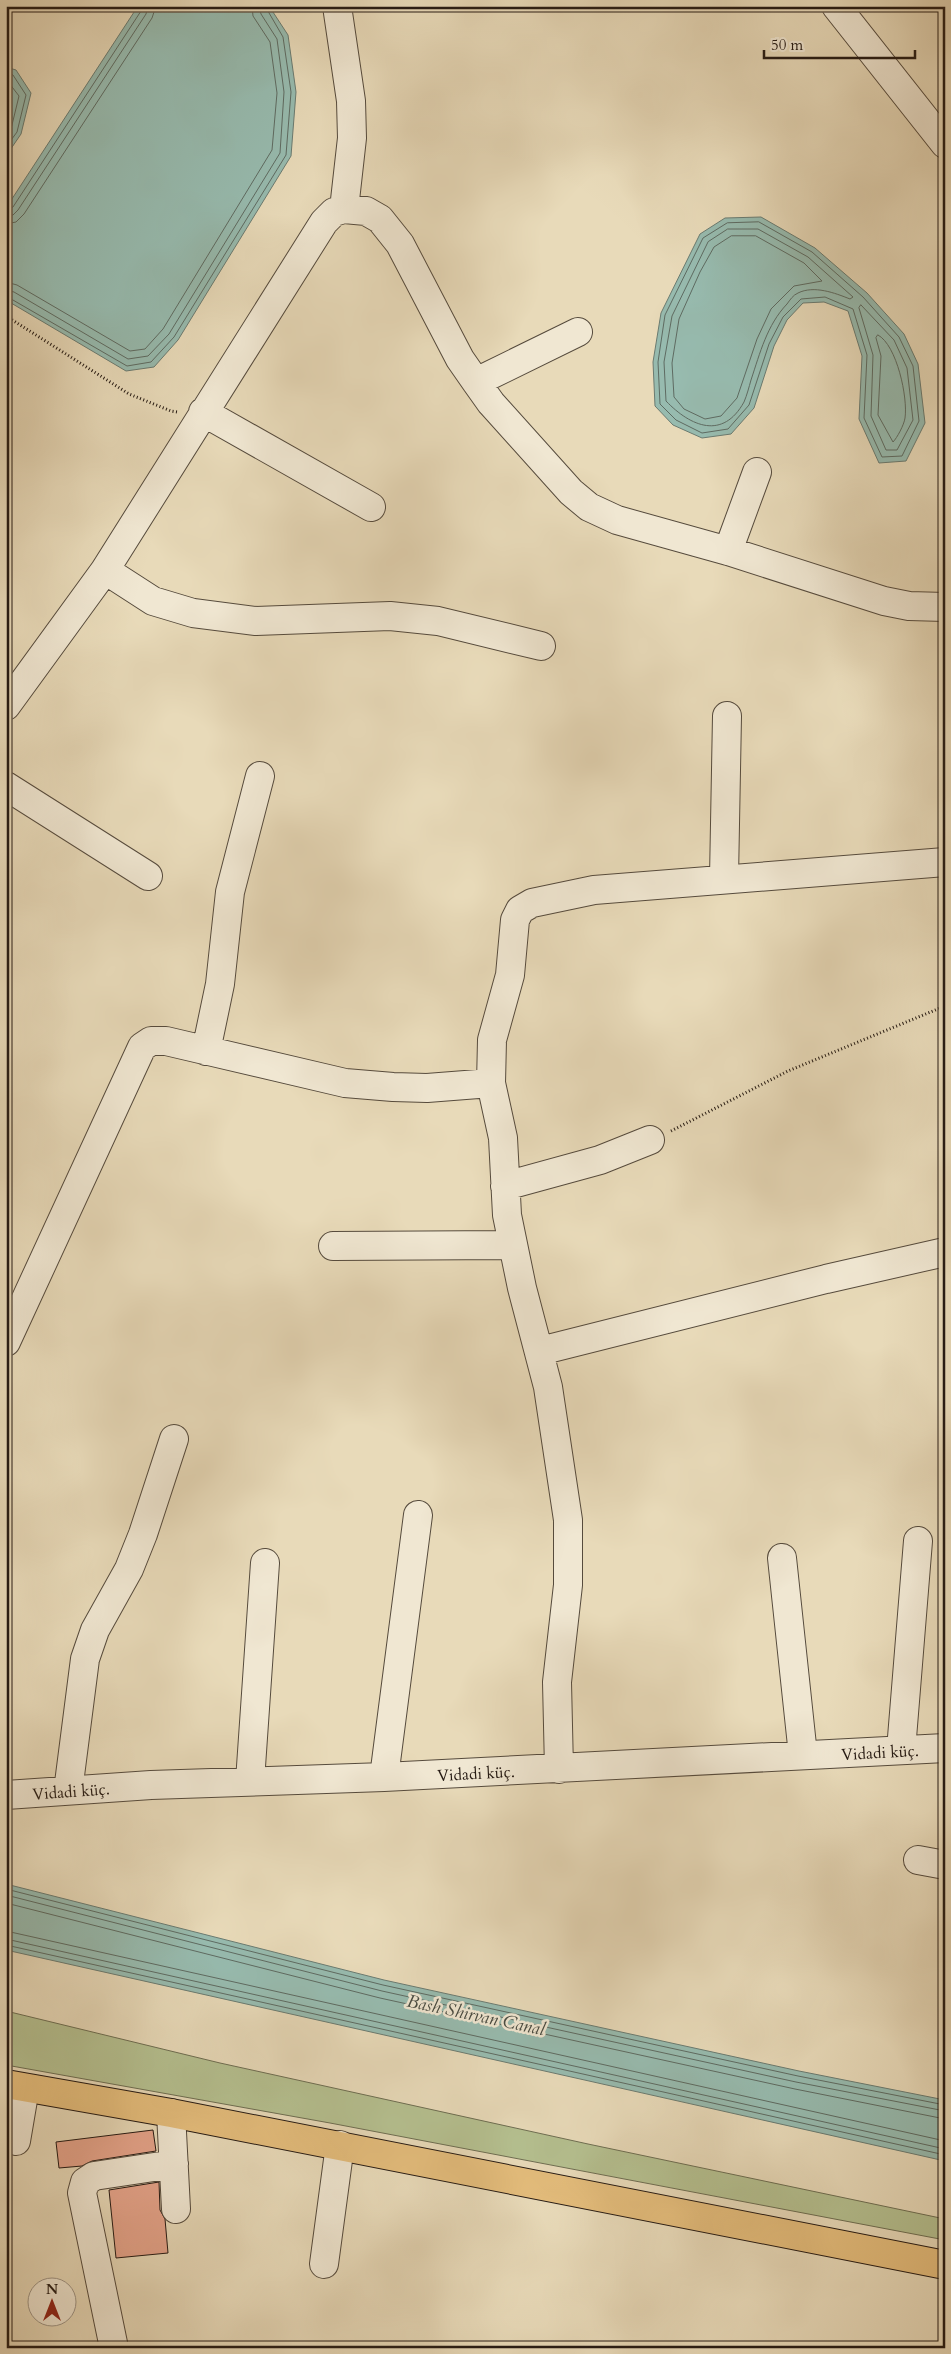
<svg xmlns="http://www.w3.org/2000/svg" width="951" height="2354" viewBox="0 0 951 2354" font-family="Cardo,serif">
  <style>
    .green { fill: #b5c090; stroke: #6e6e52 }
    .water { fill: #97bbaf; stroke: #6a7b71 }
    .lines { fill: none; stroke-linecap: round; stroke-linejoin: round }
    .shore { stroke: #5e6b62; stroke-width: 1 }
    .building { fill: #e5a48b; stroke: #261b14 }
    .minor-casing { stroke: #564b3d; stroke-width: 30 }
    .major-casing { stroke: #261b14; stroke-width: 30 }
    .path { stroke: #261b14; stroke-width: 3; stroke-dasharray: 1 2.5; stroke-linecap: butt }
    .minor { stroke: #f0e7d2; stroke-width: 28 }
    .major { stroke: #e4bd7c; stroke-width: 28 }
    .labels { text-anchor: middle; stroke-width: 5; stroke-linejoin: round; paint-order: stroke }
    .street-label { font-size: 16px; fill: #261b14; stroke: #f0e7d2 }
    .water-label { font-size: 18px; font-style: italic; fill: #484b42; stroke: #f0e7d2 }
  </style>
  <rect width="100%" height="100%" fill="#e8dab9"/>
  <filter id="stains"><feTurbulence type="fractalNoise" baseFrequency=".004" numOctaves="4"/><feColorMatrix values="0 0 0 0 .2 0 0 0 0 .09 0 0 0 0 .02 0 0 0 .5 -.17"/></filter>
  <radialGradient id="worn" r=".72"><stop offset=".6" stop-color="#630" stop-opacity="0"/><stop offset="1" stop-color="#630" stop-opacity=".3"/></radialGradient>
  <!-- green -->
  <path class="green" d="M 6,2011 L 220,2063 L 588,2144 L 945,2219 L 945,2240 L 330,2123 L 6,2065 Z"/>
  <!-- water -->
  <path class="water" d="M 138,6 L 269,6 L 288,35 L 296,92 L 291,156 L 178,340 L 154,367 L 126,371 L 6,300 L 6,208 Z
    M 6,67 L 16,70 L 31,93 L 21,134 L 6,156 Z
    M 761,217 L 815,248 L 867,293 L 904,334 L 918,364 L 925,423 L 906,461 L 879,463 L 859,419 L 862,356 L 848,311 L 824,302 L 803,303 L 787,320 L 774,346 L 754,408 L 731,434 L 702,438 L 673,425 L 655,406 L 653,362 L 661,313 L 700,234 L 725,218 Z
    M 6,1884 L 384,1980 L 799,2071 L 945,2100 L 945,2161 L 6,1950 Z"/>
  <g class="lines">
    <!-- shore -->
    <path class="shore" d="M 6,72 L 13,75 L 26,95 L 17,132 L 6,147
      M 6,79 L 19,96 L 11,129 L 6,136
      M 6,210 L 13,207 L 141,11 L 142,6
      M 6,216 L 13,215 L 18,210 L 146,14 L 148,6
      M 759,222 L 812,252 L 863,297 L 899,337 L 913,366 L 919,421 L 902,456 L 882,457 L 864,418 L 867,355 L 853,309 L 825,297 L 801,299 L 783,317 L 769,344 L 749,405 L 728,429 L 702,433 L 676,420 L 660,404 L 658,362 L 665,315 L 703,238 L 727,223 Z
      M 6,224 L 16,222 L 24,214 L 152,18 L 156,6
      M 728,229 L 758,229 L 808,257 L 853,297 L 850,299 C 835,293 814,285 798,293 C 793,295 790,300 787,304 C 767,325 760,353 751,380 C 749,387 747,395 744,402 C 723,440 691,427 666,401 L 664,362 L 672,316 L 708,242 Z
      M 756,236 L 804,263 L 822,281 L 794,286 L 771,309 L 757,339 L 737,398 L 721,416 L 705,419 L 684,409 L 674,397 L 672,363 L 679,319 L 700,272 L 714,247 L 731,236 Z
      M 6,282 L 17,285 L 130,351 L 145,349 L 163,329 L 272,150 L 277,93 L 270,42 L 253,16 L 252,6
      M 6,290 L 14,292 L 128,359 L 148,356 L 169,334 L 280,153 L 284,92 L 277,39 L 261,14 L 259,6
      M 6,296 L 127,366 L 151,362 L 174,337 L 286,155 L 291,92 L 283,37 L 265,6
      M 861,305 L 894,340 L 907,368 L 913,420 L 897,450 L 886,450 L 871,416 L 873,355 L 859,308 Z
      M 878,335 C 897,345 908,398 905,418 C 904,425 897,438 893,442 L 878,415 L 881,356 L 876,338 Z
      M 6,1889 L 383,1985 L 798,2076 L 945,2105
      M 6,1895 L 382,1991 L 796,2082 L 945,2111
      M 6,1903 L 380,1998 L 795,2089 L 945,2119
      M 6,1931 L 945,2141
      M 6,1939 L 945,2149
      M 6,1945 L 945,2155"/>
  </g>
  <!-- building -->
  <path class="building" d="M 153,2130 L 156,2151 L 92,2161 L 82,2166 L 59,2168 L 56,2142 Z
    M 159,2182 L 160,2210 L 165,2219 L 168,2253 L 116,2258 L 109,2190 Z"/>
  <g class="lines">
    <defs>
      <path id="minor" d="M 337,6 L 351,101 L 352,138 L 344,209
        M 836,6 L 945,144
        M 476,382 L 578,332
        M 203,412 L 371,507
        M 728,551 L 757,472
        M 105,570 L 153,601 L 193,613 L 256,621 L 390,616 L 438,621 L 541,646
        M 6,706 L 105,570 L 324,222 L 334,212 L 344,209 L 366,211 L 380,219 L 400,244 L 460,359 L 476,382 L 491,403 L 571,492 L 589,507 L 617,520 L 728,551 L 884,601 L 909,606 L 945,607
        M 6,786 L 148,876
        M 724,878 L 727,716
        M 206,1051 L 220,984 L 230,892 L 260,776
        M 505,1186 L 600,1160 L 650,1140
        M 333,1246 L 513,1245
        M 6,1342 L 142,1047 L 151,1041 L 166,1041 L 345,1083 L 393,1087 L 427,1088 L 491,1083
        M 540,1351 L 826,1279 L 945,1252
        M 782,1558 L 803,1755
        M 901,1750 L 918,1541
        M 559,1769 L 557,1682 L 568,1585 L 568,1520 L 548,1387 L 522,1288 L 507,1215 L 503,1138 L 491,1083 L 492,1040 L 510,975 L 515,920 L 520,910 L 532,903 L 594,890 L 945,862
        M 384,1777 L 418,1515
        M 250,1781 L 265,1563
        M 68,1791 L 85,1659 L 95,1630 L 129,1569 L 143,1534 L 174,1439
        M 6,1795 L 151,1785 L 384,1777 L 945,1748
        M 918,1860 L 945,1865
        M 171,2113 L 176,2209
        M 16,2141 L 25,2088
        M 324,2264 L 340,2145
        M 114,2348 L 82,2193 L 85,2182 L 94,2176 L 174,2164"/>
      <path id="major" d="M 6,2084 L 171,2113 L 945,2265"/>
    </defs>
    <!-- minor casing -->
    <use href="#minor" class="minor-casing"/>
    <!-- major casing -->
    <use href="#major" class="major-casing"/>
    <!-- path -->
    <path class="path" d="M 6,316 L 129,394 L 171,411 L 177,412
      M 671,1131 L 788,1071 L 945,1006"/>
    <!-- minor -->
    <use href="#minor" class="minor"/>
    <!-- major -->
    <use href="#major" class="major"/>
  </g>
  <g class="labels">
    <!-- street labels -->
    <g class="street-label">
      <text transform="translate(880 1752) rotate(-3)" y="6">Vidadi küç.</text>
      <text transform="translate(476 1773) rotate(-3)" y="6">Vidadi küç.</text>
      <text transform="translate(71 1791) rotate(-4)" y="6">Vidadi küç.</text>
    </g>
    <!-- water labels -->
    <g class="water-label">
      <text transform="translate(476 2015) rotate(12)" y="6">Bash Shirvan Canal</text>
    </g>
  </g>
  <!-- margin -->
  <rect width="951" height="2354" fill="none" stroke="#e8dab9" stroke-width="25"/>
  <rect x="8" y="8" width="936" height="2339" fill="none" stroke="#261b14" stroke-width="2.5"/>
  <rect x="12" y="12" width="926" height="2329" fill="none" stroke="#261b14"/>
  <!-- north arrow -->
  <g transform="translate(52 2302)"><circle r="24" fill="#f0e7d2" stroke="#9f9586"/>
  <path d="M0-4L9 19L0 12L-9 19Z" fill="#8f2418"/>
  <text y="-8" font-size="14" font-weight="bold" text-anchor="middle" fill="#261b14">N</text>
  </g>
  <!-- scale -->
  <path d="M764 50v8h151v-8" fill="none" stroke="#261b14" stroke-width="2.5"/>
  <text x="771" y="50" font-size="15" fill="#261b14" stroke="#f0e7d2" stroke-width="4" paint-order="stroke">50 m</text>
  <rect width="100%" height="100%" filter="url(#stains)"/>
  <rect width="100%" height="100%" fill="url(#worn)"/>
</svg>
